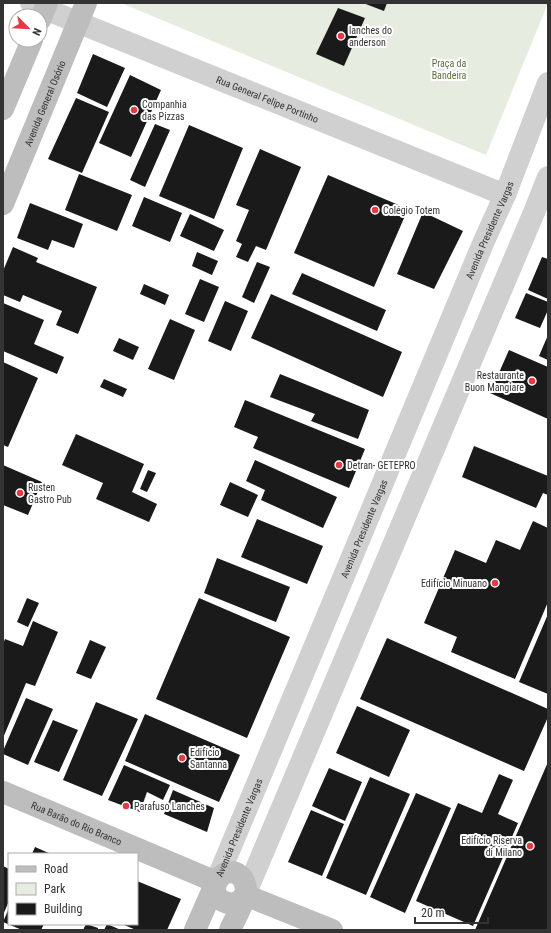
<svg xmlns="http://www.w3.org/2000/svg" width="551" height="933" viewBox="0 0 551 933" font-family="'Roboto Condensed',sans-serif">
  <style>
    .green { fill: #e6ecdf }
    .building { fill: #1a1a1a }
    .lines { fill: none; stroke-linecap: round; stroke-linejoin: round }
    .minor { stroke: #d0d0d0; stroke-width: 22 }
    .tertiary { stroke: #d0d0d0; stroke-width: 22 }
    .secondary { stroke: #bdbdbd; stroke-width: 22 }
    .poi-dot { fill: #e63946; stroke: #fff; stroke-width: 1.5 }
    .labels { text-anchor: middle; stroke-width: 4; stroke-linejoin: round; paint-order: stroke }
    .poi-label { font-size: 10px; fill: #333; stroke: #fff; text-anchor: start }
    .park-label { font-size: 10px; fill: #56703f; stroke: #fff }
    .street-label { font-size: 10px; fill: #333; stroke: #fff }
  </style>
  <rect width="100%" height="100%" fill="#fff"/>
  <!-- green -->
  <path class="green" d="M 121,3 L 548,3 L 486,155 Z"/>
  <!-- building -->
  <path class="building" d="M 363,3 L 387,3 L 384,11 Z
    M 338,8 L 365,18 L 344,66 L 316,54 Z
    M 93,54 L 125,68 L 107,107 L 77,93 Z
    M 130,75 L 161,90 L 131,157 L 99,143 Z
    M 76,98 L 109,112 L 82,173 L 48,159 Z
    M 155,124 L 170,130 L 145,187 L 130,180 Z
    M 189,125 L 243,148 L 214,219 L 159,196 Z
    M 260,149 L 301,167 L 266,250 L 256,246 L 248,262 L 236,257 L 242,244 L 236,241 L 249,210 L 236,205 Z
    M 79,174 L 132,195 L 117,231 L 65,210 Z
    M 328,175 L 408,209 L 374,287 L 294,253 Z
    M 144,197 L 182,213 L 170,242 L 132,226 Z
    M 30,203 L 83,224 L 74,248 L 52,240 L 48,250 L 17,238 Z
    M 423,212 L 463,231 L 434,289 L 397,274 Z
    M 190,214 L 224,230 L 214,251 L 180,236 Z
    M 13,247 L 38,258 L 36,262 L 97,287 L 78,334 L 56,325 L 62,311 L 23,295 L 20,302 L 3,295 L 3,271 Z
    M 197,252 L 218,261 L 212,275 L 192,266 Z
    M 542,257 L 548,259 L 548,299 L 528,290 Z
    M 257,262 L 270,267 L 254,303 L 242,297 Z
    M 302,273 L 386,310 L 377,331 L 292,294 Z
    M 200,279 L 219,287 L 204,322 L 185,314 Z
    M 144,284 L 169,295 L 165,305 L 140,294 Z
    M 526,293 L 548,302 L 548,310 L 540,328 L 515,318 Z
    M 271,294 L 402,352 L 383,397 L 251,338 Z
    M 225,301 L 248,311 L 231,351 L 208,341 Z
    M 3,303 L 44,320 L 34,344 L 64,357 L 57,374 L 3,351 Z
    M 170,319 L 195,330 L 174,380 L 148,369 Z
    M 548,335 L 548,360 L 539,356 Z
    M 119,338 L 139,347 L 133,360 L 113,351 Z
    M 509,350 L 548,367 L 548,419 L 490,393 Z
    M 3,362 L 38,378 L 8,447 L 3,445 Z
    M 280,374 L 369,410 L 358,439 L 311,421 L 315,414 L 270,397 Z
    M 104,379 L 127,389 L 123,397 L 100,387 Z
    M 245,400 L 365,449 L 349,488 L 253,448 L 258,437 L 234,427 Z
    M 76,434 L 144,464 L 132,492 L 157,504 L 149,522 L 96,499 L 103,483 L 62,465 Z
    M 474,446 L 548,476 L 548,495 L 543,493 L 536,508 L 462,477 Z
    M 255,460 L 337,497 L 323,528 L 261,500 L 265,490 L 246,481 Z
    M 3,465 L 42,482 L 28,515 L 3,505 Z
    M 148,470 L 156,473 L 147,492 L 140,489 Z
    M 230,482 L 258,495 L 248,517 L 220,505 Z
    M 257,519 L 323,546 L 307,584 L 241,557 Z
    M 533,521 L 548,528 L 548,602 L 515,679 L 451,652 L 457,637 L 424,623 L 455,550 L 486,563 L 496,540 L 520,550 Z
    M 217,558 L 290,587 L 276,622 L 204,593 Z
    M 27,598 L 39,603 L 28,627 L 17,622 Z
    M 199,598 L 290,637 L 247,738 L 156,699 Z
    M 548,614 L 548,694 L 519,682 Z
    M 33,621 L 58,632 L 35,686 L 26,683 L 3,738 L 3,644 L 5,639 L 23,646 Z
    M 387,638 L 548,709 L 548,717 L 524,771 L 360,699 Z
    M 90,640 L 106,647 L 91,679 L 76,673 Z
    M 26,698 L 53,709 L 28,765 L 3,754 L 3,751 Z
    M 96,702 L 138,719 L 102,796 L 63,780 Z
    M 357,706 L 410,730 L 389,777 L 336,753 Z
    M 145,714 L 240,755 L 219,802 L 125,761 Z
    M 53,720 L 78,730 L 59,772 L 34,762 Z
    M 548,762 L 548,930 L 475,930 Z
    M 124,765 L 170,785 L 163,800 L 147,792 L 140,812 L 108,800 Z
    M 329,768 L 362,782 L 345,821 L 312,806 Z
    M 499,774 L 513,780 L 498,814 L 518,823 L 473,926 L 416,901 L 458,803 L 482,813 Z
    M 370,777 L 410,794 L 366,895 L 326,878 Z
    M 173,790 L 214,808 L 207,832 L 164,814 Z
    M 416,793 L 451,808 L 405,913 L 370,897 Z
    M 311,810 L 344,824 L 322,876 L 288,862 Z
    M 35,847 L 51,854 L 32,854 Z
    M 3,866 L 9,869 L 9,901 L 3,915 Z
    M 137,881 L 181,899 L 167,930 L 136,930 L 122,924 L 137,924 Z
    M 9,908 L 9,924 L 44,924 L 41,930 L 22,930 L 3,922 Z
    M 86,924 L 98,928 L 98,930 L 83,930 Z
    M 107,924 L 121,930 L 104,930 Z"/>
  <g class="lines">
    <!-- minor -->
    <path class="minor" d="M 31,3 L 45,9"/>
    <!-- tertiary -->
    <g class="tertiary">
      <path id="s1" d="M 45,9 L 505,195"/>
      <path id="s2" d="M 216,882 L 484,241 L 505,195 L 548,83"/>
      <path d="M 245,895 L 535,210 L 548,177"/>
    </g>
    <!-- secondary -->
    <g class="secondary">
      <path d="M 40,20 L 47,3"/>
      <path d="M 3,109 L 32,40"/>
      <path id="s3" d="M 3,204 L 86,3"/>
      <path id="s4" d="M 3,792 L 216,882"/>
      <path d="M 245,895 L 332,930"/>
      <path d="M 195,930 L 216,882"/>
      <path d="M 230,930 C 235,918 245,903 246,890 C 246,882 241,873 232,872 C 220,871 211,886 217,896 C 221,902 231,906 239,901 C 241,900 243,897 245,895"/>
    </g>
  </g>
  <!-- markers -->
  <g class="poi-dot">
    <circle cx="341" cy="36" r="4"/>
    <circle cx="134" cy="110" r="4"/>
    <circle cx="375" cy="210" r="4"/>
    <circle cx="532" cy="381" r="4"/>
    <circle cx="339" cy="465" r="4"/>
    <circle cx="20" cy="493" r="4"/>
    <circle cx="495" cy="583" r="4"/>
    <circle cx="182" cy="758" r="4"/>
    <circle cx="126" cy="806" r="4"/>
    <circle cx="530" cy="846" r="4"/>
  </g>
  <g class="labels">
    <!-- poi labels -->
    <g class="poi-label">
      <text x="349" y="34">lanches do<tspan x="349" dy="12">anderson</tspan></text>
      <text x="142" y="108">Companhia<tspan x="142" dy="12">das Pizzas</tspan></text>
      <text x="383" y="214">Colégio Totem</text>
      <text x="524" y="379" text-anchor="end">Restaurante<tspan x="524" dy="12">Buon Mangiare</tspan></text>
      <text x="347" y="469">Detran- GETEPRO</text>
      <text x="28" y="491">Rusten<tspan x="28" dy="12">Gastro Pub</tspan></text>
      <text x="487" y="587" text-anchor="end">Edifício Minuano</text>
      <text x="190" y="756">Edifício<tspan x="190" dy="12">Santanna</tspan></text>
      <text x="134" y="810">Parafuso Lanches</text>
      <text x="522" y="844" text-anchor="end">Edifício Riserva<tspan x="522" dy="12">di Milano</tspan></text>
    </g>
    <!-- park labels -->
    <g class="park-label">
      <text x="449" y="67">Praça da<tspan x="449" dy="12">Bandeira</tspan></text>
    </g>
    <!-- street labels -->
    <g class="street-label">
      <text dy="4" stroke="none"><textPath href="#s1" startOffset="240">Rua General Felipe Portinho</textPath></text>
      <text dy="4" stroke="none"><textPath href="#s3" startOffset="109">Avenida General Osório</textPath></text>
      <text dy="4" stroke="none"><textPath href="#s2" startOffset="707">Avenida Presidente Vargas</textPath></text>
      <text dy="4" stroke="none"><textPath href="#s2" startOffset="383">Avenida Presidente Vargas</textPath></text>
      <text dy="4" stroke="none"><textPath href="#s4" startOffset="80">Rua Barão do Rio Branco</textPath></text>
      <text dy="4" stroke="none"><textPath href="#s2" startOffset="59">Avenida Presidente Vargas</textPath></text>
    </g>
  </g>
  <!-- border -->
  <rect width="551" height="933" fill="none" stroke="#333333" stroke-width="8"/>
  <!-- legend -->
  <rect x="8" y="853" width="130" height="72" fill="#ffffff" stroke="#adadad"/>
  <rect x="16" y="866" width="20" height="6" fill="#bdbdbd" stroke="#adadad"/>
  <text x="44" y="873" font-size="12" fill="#333333">Road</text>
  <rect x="16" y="883" width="20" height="12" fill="#e6ecdf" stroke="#adadad"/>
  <text x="44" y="893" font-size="12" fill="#333333">Park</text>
  <rect x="16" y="903" width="20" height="12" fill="#1a1a1a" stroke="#adadad"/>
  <text x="44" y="913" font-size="12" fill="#333333">Building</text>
  <!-- north arrow -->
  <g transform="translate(28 28) rotate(114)"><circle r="19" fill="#ffffff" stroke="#adadad"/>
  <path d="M0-3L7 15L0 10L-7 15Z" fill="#e63946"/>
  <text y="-6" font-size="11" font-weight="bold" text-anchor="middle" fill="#333333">N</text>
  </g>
  <!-- scale -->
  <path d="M415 917v6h73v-6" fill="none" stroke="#333333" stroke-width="2"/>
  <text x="421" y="917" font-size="12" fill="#333333" stroke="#ffffff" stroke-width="3" paint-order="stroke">20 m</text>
</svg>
